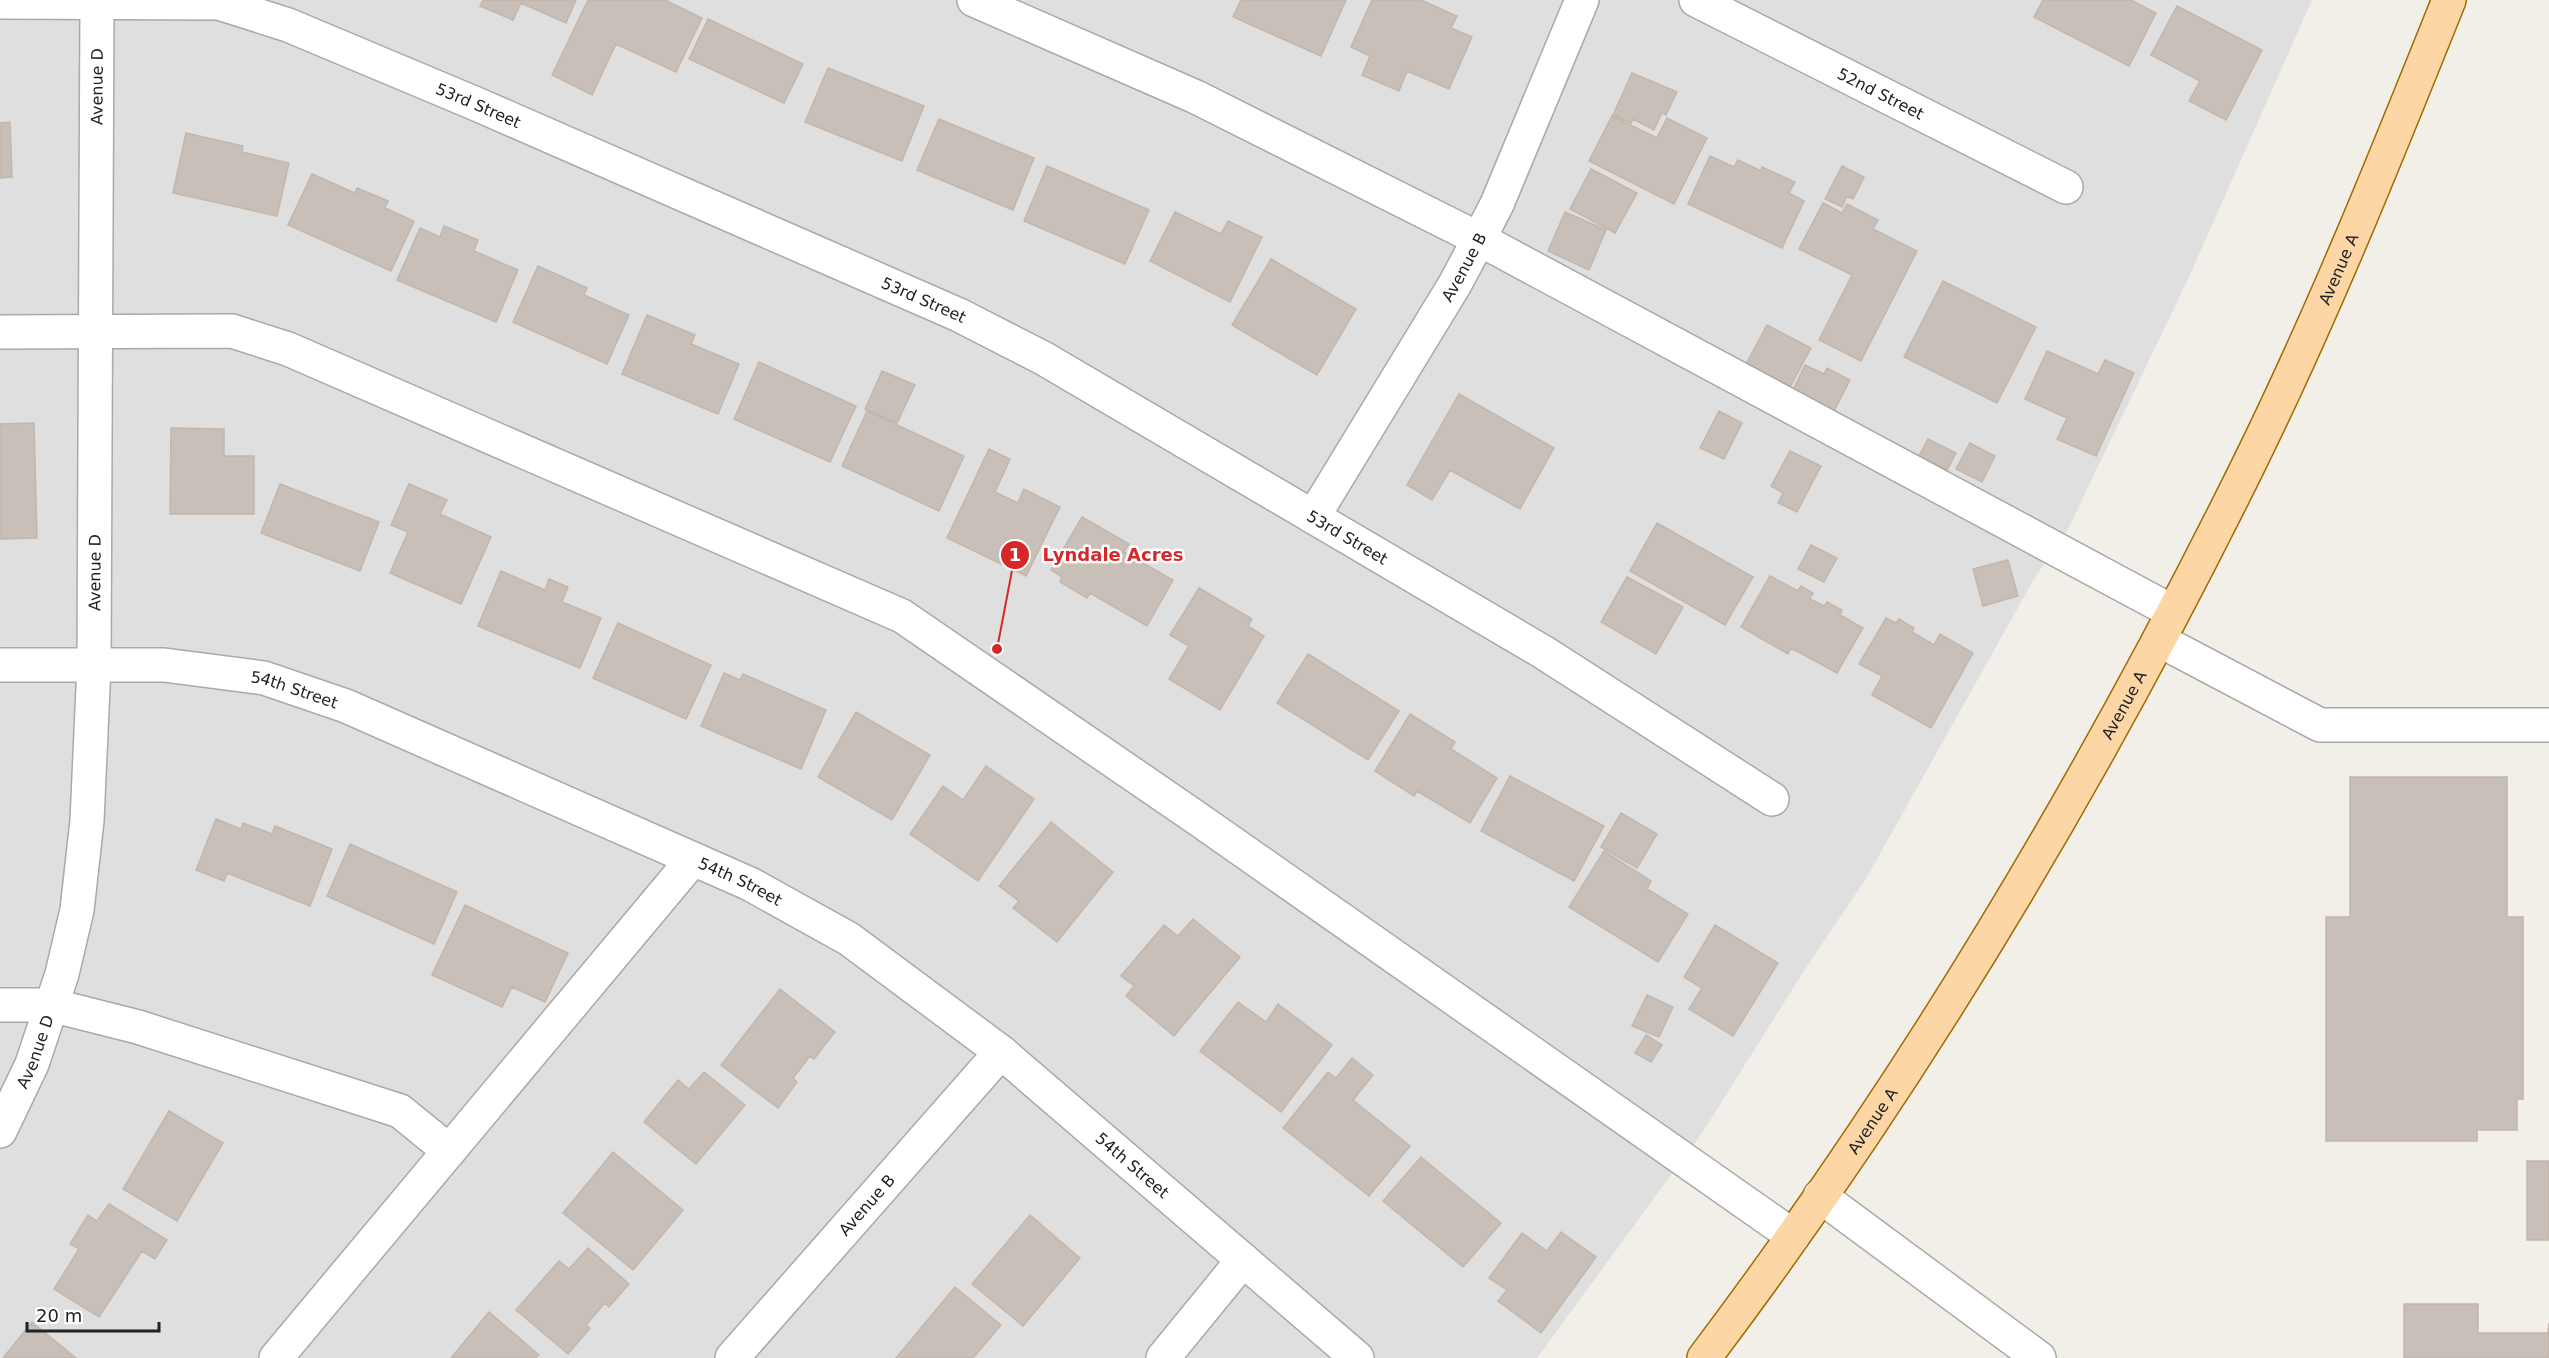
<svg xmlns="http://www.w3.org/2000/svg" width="2549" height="1358" viewBox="0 0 2549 1358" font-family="'DejaVu Sans',sans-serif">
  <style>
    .residential { fill: #e0dfdf }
    .building { fill: #c7bfb8; stroke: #c4b6ab; stroke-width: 1.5 }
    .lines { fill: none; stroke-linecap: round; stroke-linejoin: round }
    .minor-casing { stroke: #a9a9a9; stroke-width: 36 }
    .major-casing { stroke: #a06b00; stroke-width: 36 }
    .minor { stroke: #fff; stroke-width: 33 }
    .major { stroke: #fcd6a4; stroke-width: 33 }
    .labels { text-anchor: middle; stroke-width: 5; stroke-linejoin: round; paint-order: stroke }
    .street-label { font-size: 16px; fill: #222; stroke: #fff }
    .leader { fill: none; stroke: #d62828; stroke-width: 2 }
    .callout-dot { fill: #d62828; stroke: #fff; stroke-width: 2 }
    .mark-label { font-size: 18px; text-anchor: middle; font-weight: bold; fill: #fff }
    .callout-label { font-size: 18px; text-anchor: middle; font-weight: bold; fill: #d62828; stroke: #fff; stroke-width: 5; stroke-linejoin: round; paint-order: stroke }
  </style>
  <rect width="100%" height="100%" fill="#f2efe9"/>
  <!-- residential -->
  <path class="residential" d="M 0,0 L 2312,0 L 2189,277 L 2069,527 L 2034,579 L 1867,877 L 1802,974 L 1704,1130 L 1537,1358 L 0,1358 Z"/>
  <!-- building -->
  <path class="building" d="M 483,0 L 576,0 L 566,23 L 521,3 L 513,20 L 480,6 Z
    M 588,0 L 665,0 L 702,18 L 676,72 L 616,44 L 592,95 L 552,75 Z
    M 1241,0 L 1346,0 L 1321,56 L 1233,17 Z
    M 1372,0 L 1421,0 L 1457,16 L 1451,28 L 1472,37 L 1449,89 L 1407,71 L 1399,91 L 1362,75 L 1370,56 L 1351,47 Z
    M 2043,0 L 2131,0 L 2156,13 L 2129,66 L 2034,17 Z
    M 2177,6 L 2262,50 L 2226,120 L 2189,101 L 2200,81 L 2151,55 Z
    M 708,19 L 803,64 L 784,103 L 689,59 Z
    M 828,68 L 924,106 L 902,161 L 805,122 Z
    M 1632,73 L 1677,92 L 1666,115 L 1662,113 L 1654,130 L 1633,119 L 1631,123 L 1613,115 Z
    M 1612,116 L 1657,138 L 1667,118 L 1707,138 L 1674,204 L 1589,161 Z
    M 939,119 L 1034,158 L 1013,210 L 917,170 Z
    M 10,122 L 12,177 L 0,178 L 0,123 Z
    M 186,133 L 243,146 L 242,152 L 289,163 L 277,216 L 173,193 Z
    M 1710,156 L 1734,167 L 1738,160 L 1761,171 L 1762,167 L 1795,182 L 1789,193 L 1804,201 L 1782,248 L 1688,204 Z
    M 1047,166 L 1149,210 L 1125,264 L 1024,221 Z
    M 1842,166 L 1864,177 L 1853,199 L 1847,196 L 1842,207 L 1825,199 Z
    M 1591,169 L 1637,193 L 1615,233 L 1570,209 Z
    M 312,174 L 355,193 L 357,188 L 388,201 L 385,208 L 414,221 L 391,271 L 288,225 Z
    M 1823,203 L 1842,213 L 1847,204 L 1878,220 L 1873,229 L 1917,251 L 1861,361 L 1819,340 L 1852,275 L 1799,249 Z
    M 1175,212 L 1221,234 L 1228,221 L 1262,237 L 1230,302 L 1150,261 Z
    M 1565,212 L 1606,230 L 1589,270 L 1548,251 Z
    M 444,226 L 478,240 L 474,251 L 518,270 L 496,322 L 397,280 L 420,228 L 440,237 Z
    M 1271,259 L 1356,309 L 1317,375 L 1232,325 Z
    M 538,266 L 587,288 L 584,295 L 629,315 L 607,364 L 513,322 Z
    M 1943,281 L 2036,327 L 1997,403 L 1904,357 Z
    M 647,315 L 695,335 L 691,344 L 739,364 L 718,414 L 622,374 Z
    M 1767,325 L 1811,348 L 1789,389 L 1745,366 Z
    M 2047,351 L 2098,374 L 2105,360 L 2134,373 L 2096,456 L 2057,439 L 2067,418 L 2025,399 Z
    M 759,362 L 856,406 L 830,462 L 734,419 Z
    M 1805,365 L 1824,374 L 1827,368 L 1850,380 L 1834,411 L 1793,390 Z
    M 882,371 L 915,385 L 897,423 L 865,409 Z
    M 1459,394 L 1554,448 L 1520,509 L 1450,470 L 1432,500 L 1407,485 Z
    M 867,411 L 964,456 L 939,511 L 842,466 Z
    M 1719,411 L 1742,423 L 1724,459 L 1700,448 Z
    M 34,423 L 37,538 L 0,539 L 0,424 Z
    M 171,428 L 224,429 L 224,456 L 254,456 L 254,514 L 170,514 Z
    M 1928,439 L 1956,453 L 1947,470 L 1919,456 Z
    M 1970,443 L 1995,456 L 1982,482 L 1956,469 Z
    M 989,449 L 1010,459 L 995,492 L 1018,503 L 1024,489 L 1060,507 L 1026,576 L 947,538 Z
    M 1790,451 L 1821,466 L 1797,512 L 1778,503 L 1783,493 L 1771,486 Z
    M 280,484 L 379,522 L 360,571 L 261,533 Z
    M 409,484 L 447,500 L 440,514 L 491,537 L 461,604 L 390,573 L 408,532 L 391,525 Z
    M 1082,517 L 1129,544 L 1124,552 L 1173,580 L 1147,626 L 1090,593 L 1087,598 L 1060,582 L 1062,577 L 1051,570 Z
    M 1657,523 L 1753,577 L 1725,625 L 1630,571 Z
    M 1811,545 L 1837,558 L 1824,582 L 1798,569 Z
    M 2008,560 L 2018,596 L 1983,606 L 1973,569 Z
    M 501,571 L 545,590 L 549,579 L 568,587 L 562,602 L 601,618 L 580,668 L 478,626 Z
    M 1770,576 L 1798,591 L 1801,586 L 1813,593 L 1810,599 L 1824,606 L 1827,602 L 1842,610 L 1840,615 L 1863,628 L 1837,673 L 1791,648 L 1788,654 L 1741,627 Z
    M 1627,577 L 1683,607 L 1656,654 L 1601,622 Z
    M 1199,588 L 1252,619 L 1248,626 L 1264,636 L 1220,710 L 1169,679 L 1189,646 L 1170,635 Z
    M 1886,618 L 1896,623 L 1899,619 L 1914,628 L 1912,632 L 1934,645 L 1940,634 L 1973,653 L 1931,728 L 1872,695 L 1882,676 L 1859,664 Z
    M 618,623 L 711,665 L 686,719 L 593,678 Z
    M 1308,654 L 1399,711 L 1368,760 L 1277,703 Z
    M 724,673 L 740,680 L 743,674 L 826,710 L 801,769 L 701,726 Z
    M 856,712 L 930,755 L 892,820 L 818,777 Z
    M 1410,714 L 1455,742 L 1451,749 L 1497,778 L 1470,823 L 1417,791 L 1414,796 L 1375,771 Z
    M 986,766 L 1034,799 L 978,881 L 910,834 L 943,786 L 963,800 Z
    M 1510,776 L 1604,826 L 1574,881 L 1481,831 Z
    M 2350,777 L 2507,777 L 2507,917 L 2523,917 L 2523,1099 L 2517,1099 L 2517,1130 L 2477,1130 L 2477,1141 L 2326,1141 L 2326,917 L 2350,917 Z
    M 1621,813 L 1657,834 L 1637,868 L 1601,847 Z
    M 216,819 L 241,829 L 243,823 L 272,834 L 275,826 L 332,849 L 310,906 L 227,873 L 224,881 L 196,870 Z
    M 1051,822 L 1113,872 L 1057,942 L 1013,908 L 1019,901 L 999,886 Z
    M 350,844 L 457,892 L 434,944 L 327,896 Z
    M 1604,851 L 1651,881 L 1647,889 L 1688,914 L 1658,962 L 1569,907 Z
    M 465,905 L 568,953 L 545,1002 L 512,987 L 502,1007 L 432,975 Z
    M 1193,919 L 1240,957 L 1174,1036 L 1126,996 L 1134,986 L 1121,976 L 1164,925 L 1178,936 Z
    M 1715,925 L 1778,963 L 1733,1036 L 1689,1009 L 1702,988 L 1684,977 Z
    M 780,989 L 835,1032 L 814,1059 L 810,1056 L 793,1078 L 797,1082 L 778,1108 L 721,1065 Z
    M 1647,995 L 1673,1007 L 1659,1037 L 1632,1026 Z
    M 1238,1002 L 1266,1022 L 1278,1004 L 1332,1045 L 1281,1112 L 1200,1051 Z
    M 1646,1035 L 1662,1045 L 1651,1062 L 1635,1053 Z
    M 1352,1058 L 1373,1075 L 1353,1100 L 1410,1146 L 1369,1196 L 1283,1128 L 1328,1072 L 1336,1078 Z
    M 704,1072 L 745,1105 L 696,1164 L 644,1122 L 678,1080 L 689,1089 Z
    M 169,1111 L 223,1143 L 177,1221 L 123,1189 Z
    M 613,1152 L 683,1210 L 633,1270 L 563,1213 Z
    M 1421,1157 L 1501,1223 L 1463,1267 L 1383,1201 Z
    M 2527,1161 L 2549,1161 L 2549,1240 L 2527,1240 Z
    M 109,1204 L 167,1240 L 155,1259 L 142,1251 L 99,1317 L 54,1289 L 79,1249 L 70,1244 L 88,1215 L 97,1221 Z
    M 1030,1215 L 1080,1258 L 1023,1326 L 972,1284 Z
    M 1561,1232 L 1596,1257 L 1541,1333 L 1498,1301 L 1507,1290 L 1489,1278 L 1522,1233 L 1547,1251 Z
    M 588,1248 L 629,1284 L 609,1307 L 605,1303 L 586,1325 L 590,1328 L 568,1354 L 516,1310 L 559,1261 L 569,1269 Z
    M 955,1287 L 1001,1325 L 973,1358 L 896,1358 Z
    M 2404,1304 L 2478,1304 L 2478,1333 L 2548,1333 L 2549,1323 L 2549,1358 L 2404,1358 Z
    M 489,1312 L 539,1355 L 536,1358 L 451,1358 Z
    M 32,1322 L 76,1358 L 3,1358 Z"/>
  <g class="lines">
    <defs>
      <g id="minor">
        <path d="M 974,0 L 1196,97 L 1479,239 L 2173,612"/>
        <path id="s1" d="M 1696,0 L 2066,187"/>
        <path id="s2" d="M 0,2 L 219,3 L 288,25 L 474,103 L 959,315 L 1043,358 L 1543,652 L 1772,799"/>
        <path d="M 0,332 L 232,331 L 288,349 L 902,616 L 1198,819 L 1793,1236"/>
        <path id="s3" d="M 1313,517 L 1455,284 L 1479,239 L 1497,204 L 1582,0"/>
        <path d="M 2159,640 L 2320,725 L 2549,725"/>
        <path id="s4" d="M 0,665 L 164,665 L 264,678 L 346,706 L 750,884 L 849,939 L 1001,1052 L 1357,1358"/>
        <path d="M 0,1005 L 51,1005 L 138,1027 L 400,1111 L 449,1151"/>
        <path id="s5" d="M 0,1131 L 32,1064 L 62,974 L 77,910 L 87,821 L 94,665 L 97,0"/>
        <path d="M 1820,1196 L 2039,1358"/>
        <path d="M 276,1358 L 693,859"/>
        <path id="s6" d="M 732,1358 L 1001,1052"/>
        <path d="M 1163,1358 L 1243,1260"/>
      </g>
      <g id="major">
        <path id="s7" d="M 1704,1358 C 1914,1080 2094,778 2248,466 C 2323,314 2386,157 2449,0"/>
      </g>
    </defs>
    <!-- minor casing -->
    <use href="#minor" class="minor-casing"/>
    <!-- major casing -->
    <use href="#major" class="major-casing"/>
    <!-- minor -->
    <use href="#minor" class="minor"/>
    <!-- major -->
    <use href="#major" class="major"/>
  </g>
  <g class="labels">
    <!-- street labels -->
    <g class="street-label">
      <text dy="6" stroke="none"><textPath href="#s5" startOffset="1059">Avenue D</textPath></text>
      <text dy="6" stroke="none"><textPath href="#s1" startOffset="207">52nd Street</textPath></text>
      <text dy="6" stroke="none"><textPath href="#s2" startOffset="498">53rd Street</textPath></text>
      <text dy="6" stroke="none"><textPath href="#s3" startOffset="292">Avenue B</textPath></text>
      <text dy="6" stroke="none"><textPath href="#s7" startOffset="1263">Avenue A</textPath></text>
      <text dy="6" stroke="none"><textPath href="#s2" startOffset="984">53rd Street</textPath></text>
      <text dy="6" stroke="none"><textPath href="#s2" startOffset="1470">53rd Street</textPath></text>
      <text dy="6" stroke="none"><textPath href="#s5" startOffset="573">Avenue D</textPath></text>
      <text dy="6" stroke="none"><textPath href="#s4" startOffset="297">54th Street</textPath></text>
      <text dy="6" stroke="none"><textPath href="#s7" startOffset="777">Avenue A</textPath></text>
      <text dy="6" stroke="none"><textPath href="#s4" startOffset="783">54th Street</textPath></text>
      <text dy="6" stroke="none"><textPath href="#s5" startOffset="87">Avenue D</textPath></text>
      <text dy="6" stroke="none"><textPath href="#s7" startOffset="291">Avenue A</textPath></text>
      <text dy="6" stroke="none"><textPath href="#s4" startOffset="1269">54th Street</textPath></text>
      <text dy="6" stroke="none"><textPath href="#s6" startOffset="204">Avenue B</textPath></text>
    </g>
  </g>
  <!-- callouts -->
  <path class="leader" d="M997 649L1015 555"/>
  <g class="callout-dot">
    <circle cx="997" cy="649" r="6"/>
    <circle cx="1015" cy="555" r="15"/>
  </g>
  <g class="mark-label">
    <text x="1015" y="561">1</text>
  </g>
  <g class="callout-label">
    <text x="1113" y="561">Lyndale Acres</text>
  </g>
  <!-- scale -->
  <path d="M27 1322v9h132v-9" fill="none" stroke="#222222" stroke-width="3"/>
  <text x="36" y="1322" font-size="18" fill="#222222" stroke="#ffffff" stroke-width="4.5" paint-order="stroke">20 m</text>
</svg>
